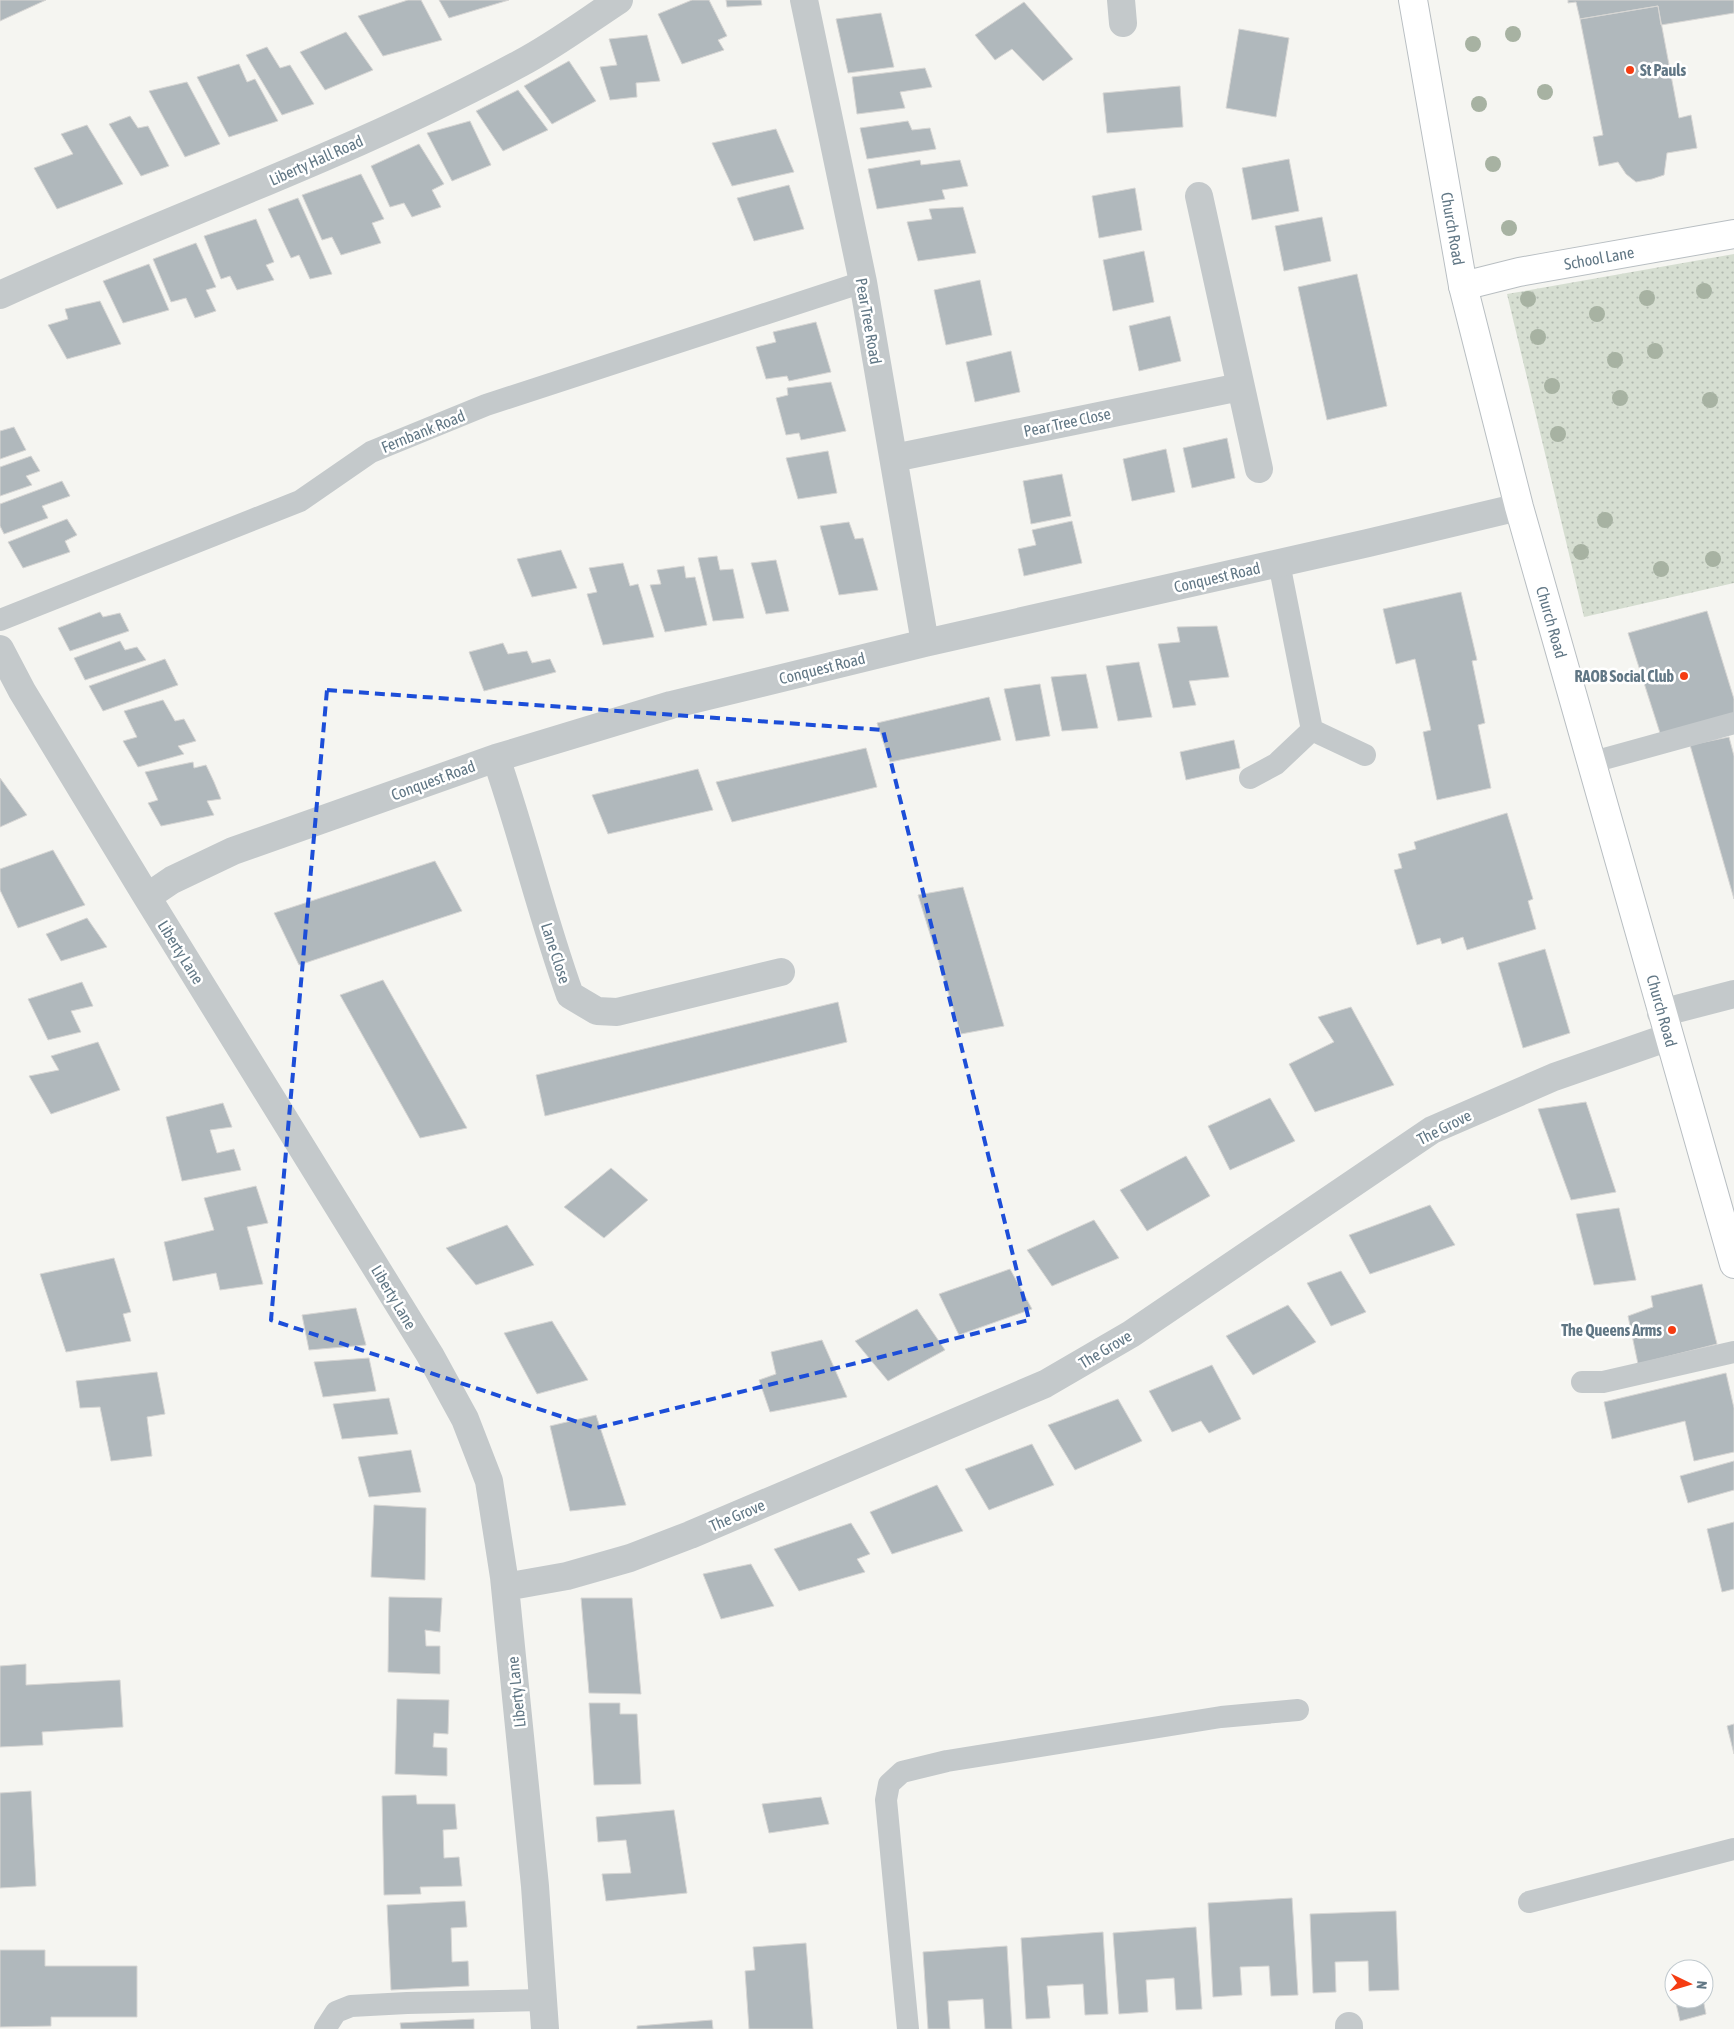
<svg xmlns="http://www.w3.org/2000/svg" width="1734" height="2029" viewBox="0 0 1734 2029" font-family="'Asap Condensed',sans-serif">
  <style>
    .grass { fill: url(#grass-dots) }
    .building { fill: #b0b8bc; stroke: #d7d6d4 }
    .lines { fill: none; stroke-linecap: round; stroke-linejoin: round }
    .secondary-casing { stroke: #b8bec2; stroke-width: 30 }
    .lane { stroke: #c4c9cb; stroke-width: 22 }
    .street { stroke: #c4c9cb; stroke-width: 28 }
    .secondary { stroke: #fff; stroke-width: 28 }
    .tree { fill: #a7b2a2 }
    .marked { fill: none; stroke: #1d4ed8; stroke-width: 4; stroke-dasharray: 10 6; stroke-linejoin: round }
    .poi-dot { fill: #f53c12; stroke: #fff; stroke-width: 2 }
    .labels { text-anchor: middle; stroke-width: 5; stroke-linejoin: round; paint-order: stroke }
    .poi-label { font-size: 16px; font-weight: bold; fill: #617785; stroke: #fff; text-anchor: end }
    .street-label { font-size: 16px; fill: #617785; stroke: #fff }
  </style>
  <defs>
    <pattern id="grass-dots" width="8" height="8" patternUnits="userSpaceOnUse" patternTransform="scale(1.25)"><rect width="8" height="8" fill="#d6ded1"/><path d="M2 2h.1M6 6h.1" fill="none" stroke="#b1b9af" stroke-width="1.8" stroke-linecap="round"/></pattern>
  </defs>
  <rect width="100%" height="100%" fill="#f5f5f1"/>
  <!-- grass -->
  <path class="grass" d="M 1734,254 L 1734,583 L 1584,617 L 1507,294 Z"/>
  <!-- building -->
  <path class="building" d="M 0,0 L 46,0 L 0,21 Z
    M 408,0 L 421,0 L 442,40 L 383,56 L 358,16 Z
    M 439,0 L 509,0 L 449,18 Z
    M 692,0 L 709,0 L 727,36 L 718,40 L 724,50 L 682,64 L 658,14 Z
    M 726,0 L 761,0 L 762,5 L 727,7 Z
    M 1568,0 L 1734,0 L 1734,13 L 1661,25 L 1658,6 L 1580,19 L 1576,2 L 1568,3 Z
    M 1024,2 L 1073,59 L 1043,81 L 1012,49 L 995,60 L 975,35 Z
    M 1658,6 L 1679,118 L 1691,115 L 1697,148 L 1667,153 L 1664,175 L 1652,179 L 1636,182 L 1626,174 L 1618,162 L 1599,166 L 1593,137 L 1603,135 L 1580,19 Z
    M 881,13 L 894,67 L 848,73 L 836,19 Z
    M 1239,29 L 1289,38 L 1276,117 L 1226,108 Z
    M 346,32 L 373,70 L 325,90 L 300,52 Z
    M 647,35 L 660,81 L 636,83 L 637,97 L 610,100 L 600,67 L 617,65 L 609,39 Z
    M 267,47 L 280,68 L 290,65 L 314,104 L 282,115 L 246,55 Z
    M 569,61 L 596,101 L 552,124 L 524,86 Z
    M 239,64 L 247,82 L 255,79 L 278,121 L 229,137 L 197,77 Z
    M 925,68 L 932,87 L 900,92 L 905,108 L 857,114 L 852,77 Z
    M 187,82 L 220,144 L 185,157 L 149,91 Z
    M 1180,86 L 1183,127 L 1107,133 L 1103,93 Z
    M 518,90 L 548,130 L 503,151 L 476,111 Z
    M 130,116 L 138,128 L 148,126 L 169,166 L 141,176 L 109,124 Z
    M 470,121 L 491,165 L 452,181 L 427,133 Z
    M 908,121 L 912,130 L 930,128 L 936,149 L 867,159 L 860,128 Z
    M 87,125 L 123,184 L 57,209 L 34,168 L 73,154 L 61,134 Z
    M 776,129 L 794,172 L 732,186 L 712,143 Z
    M 419,144 L 444,184 L 432,190 L 441,207 L 412,217 L 404,203 L 390,207 L 371,166 Z
    M 1289,159 L 1299,211 L 1252,220 L 1242,168 Z
    M 920,160 L 921,165 L 960,160 L 968,186 L 942,190 L 945,199 L 877,209 L 868,169 Z
    M 361,174 L 384,219 L 372,223 L 381,243 L 341,255 L 332,237 L 322,240 L 302,195 Z
    M 789,185 L 804,229 L 754,241 L 737,198 Z
    M 1135,188 L 1142,230 L 1099,238 L 1092,196 Z
    M 298,198 L 332,274 L 310,279 L 299,255 L 291,258 L 268,209 Z
    M 963,207 L 976,253 L 918,261 L 907,222 L 932,219 L 929,209 Z
    M 1322,217 L 1331,261 L 1284,271 L 1275,226 Z
    M 256,219 L 274,262 L 266,265 L 274,280 L 237,290 L 230,276 L 221,279 L 204,236 Z
    M 196,243 L 216,287 L 206,290 L 216,311 L 195,318 L 186,298 L 171,302 L 153,259 Z
    M 1144,251 L 1154,302 L 1113,311 L 1103,260 Z
    M 149,264 L 169,310 L 123,323 L 103,281 Z
    M 1357,274 L 1387,406 L 1327,420 L 1298,287 Z
    M 980,280 L 992,335 L 946,345 L 934,290 Z
    M 100,301 L 121,344 L 67,359 L 48,325 L 68,319 L 65,309 Z
    M 1170,316 L 1181,361 L 1139,371 L 1129,326 Z
    M 816,322 L 831,372 L 789,381 L 787,376 L 766,379 L 756,347 L 776,342 L 773,332 Z
    M 1011,351 L 1020,392 L 975,402 L 966,362 Z
    M 831,382 L 846,431 L 801,440 L 799,433 L 786,435 L 776,398 L 788,395 L 787,388 Z
    M 14,427 L 26,450 L 0,459 L 0,431 Z
    M 1227,438 L 1235,478 L 1192,488 L 1183,448 Z
    M 1166,449 L 1175,492 L 1132,501 L 1123,459 Z
    M 828,451 L 837,493 L 798,499 L 786,458 Z
    M 31,456 L 40,471 L 26,476 L 32,485 L 0,496 L 0,467 Z
    M 1062,474 L 1071,516 L 1031,524 L 1023,481 Z
    M 62,481 L 70,496 L 42,506 L 48,518 L 4,534 L 0,526 L 0,504 Z
    M 67,519 L 77,535 L 65,541 L 70,552 L 23,568 L 8,542 Z
    M 1072,521 L 1082,563 L 1024,576 L 1018,549 L 1036,545 L 1032,530 Z
    M 849,522 L 855,539 L 863,538 L 878,590 L 839,595 L 820,526 Z
    M 561,550 L 577,588 L 532,597 L 517,559 Z
    M 717,556 L 720,570 L 733,569 L 744,618 L 713,621 L 698,558 Z
    M 776,560 L 789,611 L 766,614 L 751,563 Z
    M 623,563 L 630,586 L 638,584 L 654,637 L 603,645 L 587,594 L 597,592 L 589,568 Z
    M 684,566 L 686,578 L 695,577 L 707,625 L 665,632 L 650,585 L 661,584 L 657,570 Z
    M 1461,592 L 1477,660 L 1472,661 L 1485,723 L 1478,725 L 1491,788 L 1437,800 L 1423,732 L 1431,730 L 1415,659 L 1396,664 L 1383,609 Z
    M 1707,611 L 1734,699 L 1734,714 L 1661,736 L 1628,633 Z
    M 100,612 L 103,617 L 120,613 L 129,631 L 70,651 L 58,628 Z
    M 1217,626 L 1229,677 L 1189,681 L 1196,705 L 1173,708 L 1158,644 L 1180,642 L 1177,627 Z
    M 120,641 L 125,650 L 137,647 L 146,660 L 85,680 L 74,658 Z
    M 503,643 L 508,654 L 527,651 L 532,663 L 550,659 L 556,672 L 484,691 L 469,652 Z
    M 165,659 L 178,685 L 103,711 L 89,686 Z
    M 1139,662 L 1152,717 L 1118,721 L 1106,666 Z
    M 1086,674 L 1098,728 L 1062,731 L 1051,677 Z
    M 1040,684 L 1050,736 L 1016,741 L 1004,689 Z
    M 989,697 L 1001,740 L 890,762 L 877,723 Z
    M 163,700 L 175,721 L 184,719 L 196,741 L 178,746 L 184,754 L 138,767 L 123,741 L 137,737 L 124,711 Z
    M 1729,737 L 1734,756 L 1734,899 L 1690,745 Z
    M 1234,740 L 1240,768 L 1186,780 L 1180,752 Z
    M 866,748 L 877,787 L 732,822 L 716,782 Z
    M 193,762 L 194,768 L 206,765 L 214,782 L 221,799 L 207,801 L 214,815 L 161,826 L 148,803 L 158,800 L 145,772 Z
    M 698,769 L 713,810 L 608,834 L 592,795 Z
    M 0,778 L 27,815 L 0,827 Z
    M 1507,813 L 1533,899 L 1528,901 L 1536,929 L 1467,950 L 1463,937 L 1442,944 L 1440,938 L 1417,945 L 1394,870 L 1402,868 L 1398,854 L 1416,849 L 1414,842 Z
    M 53,850 L 85,905 L 18,928 L 0,890 L 0,869 Z
    M 435,861 L 462,911 L 299,965 L 274,913 Z
    M 963,887 L 1004,1026 L 961,1034 L 918,895 Z
    M 87,918 L 107,947 L 61,961 L 46,934 Z
    M 1545,949 L 1570,1033 L 1523,1048 L 1498,963 Z
    M 383,980 L 467,1128 L 420,1138 L 340,995 Z
    M 82,982 L 93,1006 L 71,1011 L 81,1032 L 48,1040 L 28,999 Z
    M 838,1002 L 847,1042 L 545,1116 L 536,1075 Z
    M 1351,1007 L 1394,1085 L 1315,1112 L 1289,1064 L 1334,1042 L 1318,1017 Z
    M 98,1042 L 120,1090 L 51,1114 L 29,1076 L 59,1070 L 51,1056 Z
    M 1270,1098 L 1295,1141 L 1230,1170 L 1208,1126 Z
    M 1586,1102 L 1616,1192 L 1571,1200 L 1538,1109 Z
    M 223,1103 L 232,1127 L 210,1130 L 217,1153 L 234,1149 L 241,1170 L 182,1181 L 166,1117 Z
    M 1186,1156 L 1210,1196 L 1147,1231 L 1120,1190 Z
    M 611,1168 L 648,1200 L 604,1238 L 564,1207 Z
    M 256,1186 L 268,1223 L 247,1227 L 263,1284 L 220,1290 L 216,1273 L 173,1281 L 164,1242 L 214,1230 L 204,1198 Z
    M 1430,1205 L 1455,1245 L 1370,1274 L 1349,1235 Z
    M 1619,1208 L 1636,1280 L 1594,1285 L 1576,1214 Z
    M 1094,1220 L 1119,1258 L 1052,1286 L 1027,1250 Z
    M 507,1225 L 534,1265 L 476,1285 L 446,1248 Z
    M 114,1258 L 131,1312 L 123,1314 L 131,1341 L 66,1352 L 40,1274 Z
    M 1010,1269 L 1032,1309 L 959,1335 L 939,1294 Z
    M 1341,1271 L 1366,1312 L 1331,1326 L 1307,1283 Z
    M 1702,1284 L 1717,1344 L 1638,1364 L 1628,1316 L 1653,1307 L 1651,1296 Z
    M 1288,1305 L 1316,1342 L 1253,1375 L 1226,1336 Z
    M 356,1308 L 366,1345 L 309,1350 L 302,1315 Z
    M 917,1309 L 945,1350 L 888,1381 L 855,1341 Z
    M 552,1321 L 588,1380 L 537,1394 L 504,1333 Z
    M 822,1340 L 847,1397 L 770,1412 L 759,1380 L 776,1374 L 771,1352 Z
    M 369,1358 L 376,1391 L 323,1397 L 314,1362 Z
    M 1212,1365 L 1241,1419 L 1209,1433 L 1201,1421 L 1172,1432 L 1149,1391 Z
    M 157,1372 L 165,1414 L 147,1417 L 152,1456 L 111,1461 L 100,1407 L 80,1408 L 76,1381 Z
    M 1726,1373 L 1734,1408 L 1734,1452 L 1694,1461 L 1685,1421 L 1612,1439 L 1604,1402 Z
    M 389,1398 L 398,1434 L 342,1439 L 333,1404 Z
    M 1118,1399 L 1142,1441 L 1075,1470 L 1048,1425 Z
    M 596,1415 L 626,1505 L 570,1511 L 550,1426 Z
    M 1032,1444 L 1054,1485 L 989,1510 L 965,1469 Z
    M 411,1450 L 421,1492 L 369,1497 L 358,1457 Z
    M 1734,1461 L 1734,1490 L 1688,1503 L 1680,1476 Z
    M 937,1485 L 963,1531 L 892,1554 L 870,1512 Z
    M 374,1505 L 426,1508 L 425,1580 L 371,1577 Z
    M 1734,1522 L 1734,1589 L 1722,1592 L 1707,1529 Z
    M 851,1523 L 870,1554 L 857,1559 L 865,1572 L 799,1591 L 774,1549 Z
    M 751,1564 L 774,1606 L 721,1619 L 703,1574 Z
    M 389,1597 L 442,1598 L 440,1632 L 425,1630 L 426,1646 L 440,1646 L 440,1674 L 388,1672 Z
    M 581,1598 L 632,1598 L 641,1694 L 589,1693 Z
    M 26,1664 L 26,1685 L 120,1680 L 123,1727 L 42,1732 L 43,1745 L 0,1747 L 0,1666 Z
    M 397,1699 L 449,1700 L 448,1734 L 434,1733 L 433,1747 L 447,1748 L 447,1776 L 395,1774 Z
    M 589,1703 L 620,1703 L 620,1714 L 637,1714 L 641,1784 L 594,1785 Z
    M 1734,1724 L 1734,1754 L 1727,1726 Z
    M 31,1791 L 36,1886 L 0,1888 L 0,1793 Z
    M 416,1795 L 417,1804 L 455,1804 L 457,1829 L 443,1830 L 444,1858 L 459,1857 L 462,1886 L 420,1887 L 421,1894 L 384,1895 L 382,1796 Z
    M 821,1797 L 829,1824 L 769,1833 L 762,1804 Z
    M 674,1810 L 687,1893 L 606,1901 L 602,1874 L 631,1873 L 626,1840 L 598,1842 L 596,1817 Z
    M 1292,1898 L 1298,1995 L 1271,1996 L 1269,1966 L 1240,1967 L 1242,1995 L 1213,1997 L 1208,1903 Z
    M 465,1901 L 467,1927 L 451,1928 L 452,1962 L 468,1961 L 469,1986 L 391,1990 L 387,1905 Z
    M 1396,1911 L 1399,1990 L 1369,1991 L 1368,1961 L 1335,1962 L 1336,1992 L 1313,1993 L 1310,1914 Z
    M 1196,1927 L 1202,2009 L 1176,2010 L 1174,1978 L 1146,1980 L 1148,2012 L 1119,2014 L 1113,1933 Z
    M 1103,1932 L 1108,2014 L 1085,2015 L 1083,1984 L 1047,1986 L 1050,2018 L 1026,2019 L 1021,1938 Z
    M 806,1943 L 813,2029 L 749,2029 L 745,1971 L 755,1970 L 753,1947 Z
    M 1007,1946 L 1012,2029 L 985,2029 L 983,1999 L 948,2001 L 950,2029 L 928,2029 L 923,1952 Z
    M 0,1950 L 45,1950 L 45,1966 L 137,1966 L 137,2017 L 51,2017 L 51,2026 L 0,2027 Z
    M 1675,1999 L 1703,1999 L 1706,2014 L 1680,2021 Z
    M 474,2019 L 474,2029 L 401,2029 L 400,2023 Z
    M 712,2020 L 713,2029 L 637,2029 L 637,2026 Z"/>
  <g class="lines">
    <defs>
      <g id="secondary">
        <path id="s1" d="M 1413,0 L 1463,286 L 1519,507 L 1734,1264"/>
        <path id="s2" d="M 1463,286 L 1519,272 L 1734,234"/>
      </g>
    </defs>
    <!-- secondary casing -->
    <use href="#secondary" class="secondary-casing"/>
    <!-- lane -->
    <path class="lane" d="M 0,620 L 300,501 L 371,452 L 486,405 L 863,282
      M 1312,730 L 1365,755
      M 1593,762 L 1734,723
      M 1250,778 L 1276,764 L 1312,730 L 1279,563
      M 1582,1382 L 1603,1382 L 1734,1352
      M 1529,1902 L 1734,1849
      M 325,2029 L 336,2012 L 351,2006 L 407,2003 L 543,2000
      M 908,2029 L 886,1800 L 889,1784 L 902,1772 L 947,1761 L 1221,1717 L 1298,1710"/>
    <!-- street -->
    <path class="street" d="M 804,0 L 863,282 L 925,643
      M 1121,0 L 1123,23
      M 1199,196 L 1259,469
      M 0,295 C 173,216 353,154 521,63 C 555,45 587,21 619,0
      M 894,458 L 1240,387
      M 0,649 L 22,691 L 147,897 L 430,1355 L 465,1419 L 489,1481 L 504,1577 L 535,1886 L 545,2029
      M 496,758 C 523,836 542,917 570,995 L 597,1011 L 617,1012 L 781,972
      M 147,897 L 172,880 L 233,851 L 496,758 L 671,705 L 925,643 L 1368,543 L 1519,507
      M 1661,1013 L 1734,994
      M 505,1587 L 567,1576 L 630,1558 L 690,1535 L 1045,1384 L 1131,1334 L 1432,1130 L 1554,1077 L 1669,1037
      M 1349,2026 L 1349,2029"/>
    <!-- secondary -->
    <use href="#secondary" class="secondary"/>
  </g>
  <!-- trees -->
  <g class="tree">
    <circle cx="1513" cy="34" r="8"/>
    <circle cx="1473" cy="44" r="8"/>
    <circle cx="1545" cy="92" r="8"/>
    <circle cx="1479" cy="104" r="8"/>
    <circle cx="1493" cy="164" r="8"/>
    <circle cx="1509" cy="228" r="8"/>
    <circle cx="1704" cy="291" r="8"/>
    <circle cx="1647" cy="298" r="8"/>
    <circle cx="1528" cy="299" r="8"/>
    <circle cx="1597" cy="314" r="8"/>
    <circle cx="1538" cy="337" r="8"/>
    <circle cx="1655" cy="351" r="8"/>
    <circle cx="1615" cy="360" r="8"/>
    <circle cx="1552" cy="386" r="8"/>
    <circle cx="1620" cy="398" r="8"/>
    <circle cx="1710" cy="400" r="8"/>
    <circle cx="1558" cy="434" r="8"/>
    <circle cx="1605" cy="520" r="8"/>
    <circle cx="1581" cy="552" r="8"/>
    <circle cx="1713" cy="559" r="8"/>
    <circle cx="1661" cy="569" r="8"/>
  </g>
  <!-- marked area -->
  <path class="marked" d="M 327,690 L 883,730 L 1029,1320 L 596,1428 L 271,1320 Z"/>
  <!-- markers -->
  <g class="poi-dot">
    <circle cx="1630" cy="70" r="5"/>
    <circle cx="1684" cy="676" r="5"/>
    <circle cx="1672" cy="1330" r="5"/>
  </g>
  <g class="labels">
    <!-- poi labels -->
    <g class="poi-label">
      <text x="1640" y="76" text-anchor="start">St Pauls</text>
      <text x="1674" y="682">RAOB Social Club</text>
      <text x="1662" y="1336">The Queens Arms</text>
    </g>
    <!-- street labels -->
    <g class="street-label">
      <text transform="translate(316 160) rotate(-24)" y="6">Liberty Hall Road</text>
      <text dy="6" stroke="none"><textPath href="#s1" startOffset="232">Church Road</textPath></text>
      <text dy="6" stroke="none"><textPath href="#s2" startOffset="139">School Lane</textPath></text>
      <text transform="translate(869 321) rotate(80)" y="6">Pear Tree Road</text>
      <text transform="translate(1067 422) rotate(-12)" y="6">Pear Tree Close</text>
      <text transform="translate(423 431) rotate(-22)" y="6">Fernbank Road</text>
      <text transform="translate(1217 577) rotate(-13)" y="6">Conquest Road</text>
      <text dy="6" stroke="none"><textPath href="#s1" startOffset="638">Church Road</textPath></text>
      <text transform="translate(822 668) rotate(-14)" y="6">Conquest Road</text>
      <text transform="translate(433 780) rotate(-20)" y="6">Conquest Road</text>
      <text transform="translate(181 952) rotate(58)" y="6">Liberty Lane</text>
      <text transform="translate(556 953) rotate(72)" y="6">Lane Close</text>
      <text dy="6" stroke="none"><textPath href="#s1" startOffset="1042">Church Road</textPath></text>
      <text transform="translate(1444 1127) rotate(-27)" y="6">The Grove</text>
      <text transform="translate(394 1297) rotate(59)" y="6">Liberty Lane</text>
      <text transform="translate(1105 1349) rotate(-31)" y="6">The Grove</text>
      <text transform="translate(737 1515) rotate(-23)" y="6">The Grove</text>
      <text transform="translate(516 1692) rotate(-96)" y="6">Liberty Lane</text>
    </g>
  </g>
  <!-- north arrow -->
  <g transform="translate(1689 1984) rotate(95)"><circle r="24" fill="#ffffff" stroke="#c0c9ce"/>
  <path d="M0-4L9 19L0 12L-9 19Z" fill="#f53c12"/>
  <text y="-8" font-size="14" font-weight="bold" text-anchor="middle" fill="#617785">N</text>
  </g>
</svg>
